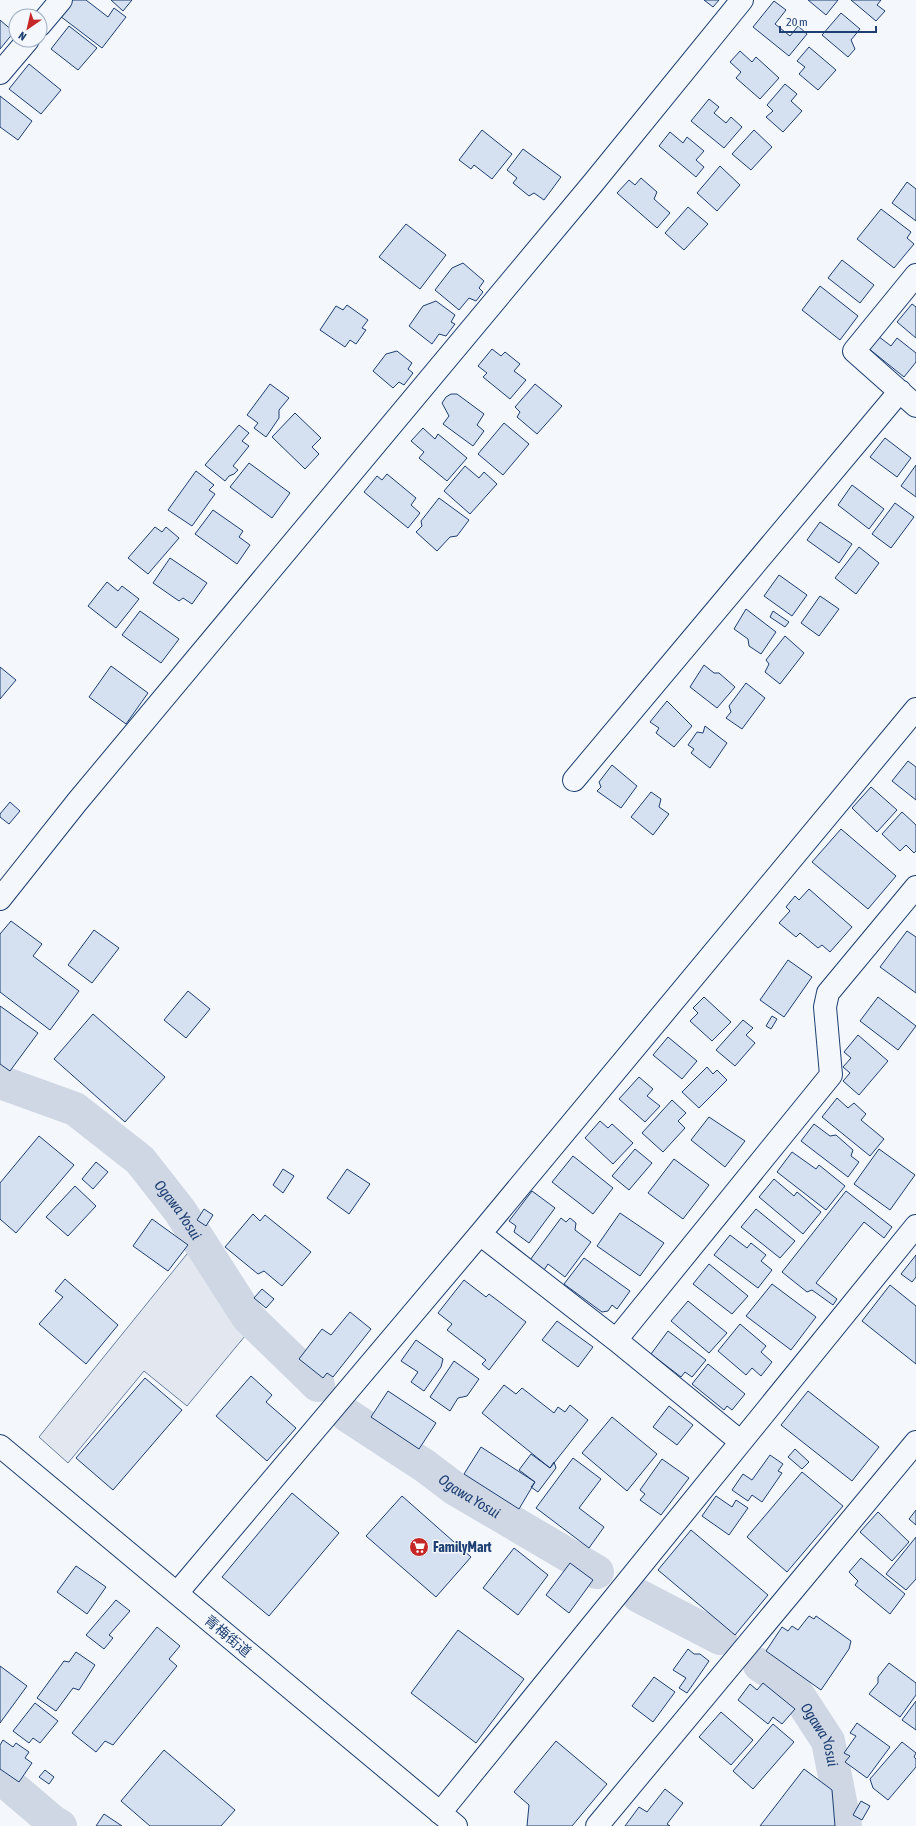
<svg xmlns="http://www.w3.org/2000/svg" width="916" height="1826" viewBox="0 0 916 1826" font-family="'Asap Condensed','Noto Sans JP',sans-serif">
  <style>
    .parking { fill: #e3e8f0; stroke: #687fa3 }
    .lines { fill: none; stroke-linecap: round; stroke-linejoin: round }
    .canal { stroke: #cfd7e4; stroke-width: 34 }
    .building { fill: #d5e0f0; stroke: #1d3f73 }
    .minor-casing { stroke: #1d3f73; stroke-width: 24 }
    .primary-casing { stroke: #1d3f73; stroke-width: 24 }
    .minor { stroke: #f4f7fb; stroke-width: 22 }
    .primary { stroke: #f4f7fb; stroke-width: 22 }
    .labels { text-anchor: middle; stroke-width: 3; stroke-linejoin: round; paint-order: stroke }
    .poi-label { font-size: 14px; font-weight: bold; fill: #1d3f73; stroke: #f4f7fb; text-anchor: start }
    .street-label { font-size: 14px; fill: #1d3f73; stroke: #f4f7fb }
    .water-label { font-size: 15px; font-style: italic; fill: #1d3f73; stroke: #f4f7fb }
  </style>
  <rect width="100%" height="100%" fill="#f4f7fb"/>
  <!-- parking -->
  <path class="parking" d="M 191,1249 L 250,1330 L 187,1406 L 144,1371 L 68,1463 L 39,1437 Z"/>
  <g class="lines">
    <!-- canal -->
    <g class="canal">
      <path id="s1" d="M 0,1082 L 75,1109 L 140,1160 L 180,1211 L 248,1317 L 318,1385"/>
      <path id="s2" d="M 347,1415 L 425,1466 L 454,1488 L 597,1572"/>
      <path d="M 639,1596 L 720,1638"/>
      <path id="s3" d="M 760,1665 L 792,1686 L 828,1741 L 845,1826"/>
      <path d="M 0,1777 L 53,1822 L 60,1826"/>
    </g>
  </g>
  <!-- building -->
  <path class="building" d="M 72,0 L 86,0 L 108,17 L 114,8 L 126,17 L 102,48 L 60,16 Z
    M 111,0 L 132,0 L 123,11 Z
    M 704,0 L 719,0 L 713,7 Z
    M 808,0 L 838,0 L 826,15 Z
    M 851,0 L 881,0 L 877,5 L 885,11 L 876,21 Z
    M 774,1 L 786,10 L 775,24 L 790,36 L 798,26 L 807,34 L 789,56 L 753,27 Z
    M 841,13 L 860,29 L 851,40 L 855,49 L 848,57 L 822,35 Z
    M 0,20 L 14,32 L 0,49 Z
    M 69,26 L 97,48 L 78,70 L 51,49 Z
    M 809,47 L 836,70 L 818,90 L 799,74 L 805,67 L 797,61 Z
    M 740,51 L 752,62 L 756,57 L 779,78 L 760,99 L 736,78 L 741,72 L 730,62 Z
    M 29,64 L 61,90 L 41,114 L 9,89 Z
    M 785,84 L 797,94 L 791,101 L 802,111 L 783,132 L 766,117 L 773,111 L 767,105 Z
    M 0,96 L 32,121 L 18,140 L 0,127 Z
    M 709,99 L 719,107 L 714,113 L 726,123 L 731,117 L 742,127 L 724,148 L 691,121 Z
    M 482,130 L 512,154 L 492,179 L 474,165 L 471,169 L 459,160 Z
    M 754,130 L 772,147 L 751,170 L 732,154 Z
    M 670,132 L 683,143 L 687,137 L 704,151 L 696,160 L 704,167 L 696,177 L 659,146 Z
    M 523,149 L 561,177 L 544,200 L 534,193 L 529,196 L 513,183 L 517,178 L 507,170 Z
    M 720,166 L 740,185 L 717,211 L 697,193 Z
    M 641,178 L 657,192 L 654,199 L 670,213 L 657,228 L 617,193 L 629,180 L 635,185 Z
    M 907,182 L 916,189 L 916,221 L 892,203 Z
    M 688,207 L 708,224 L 684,250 L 665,233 Z
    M 881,209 L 911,232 L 907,238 L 914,244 L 894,268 L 857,239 Z
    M 406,224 L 446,255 L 420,289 L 379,257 Z
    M 842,260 L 874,285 L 860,303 L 828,278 Z
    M 463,263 L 484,281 L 479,288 L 483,292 L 476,301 L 469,298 L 459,310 L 435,290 L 452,268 Z
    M 820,286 L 858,316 L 840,340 L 802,310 Z
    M 436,301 L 455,315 L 451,322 L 455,324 L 446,336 L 439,334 L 432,344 L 409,326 L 423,306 Z
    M 912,304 L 916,307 L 916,338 L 897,322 Z
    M 347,305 L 368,320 L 362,328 L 366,330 L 356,344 L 350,340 L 345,347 L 320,330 L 336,306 L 343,310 Z
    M 878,336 L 891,346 L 897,338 L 916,353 L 916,362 L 904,377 L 868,348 Z
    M 492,349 L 501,356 L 505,352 L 520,364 L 514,371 L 526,380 L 510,399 L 483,377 L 487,373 L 478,366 Z
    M 397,351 L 412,363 L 408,369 L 413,373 L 404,385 L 399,382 L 393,388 L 373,371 L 386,354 Z
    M 270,384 L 289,398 L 279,410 L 279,418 L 266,437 L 254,428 L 258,423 L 247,415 Z
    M 535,384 L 562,406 L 537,434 L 517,417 L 520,412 L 515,407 Z
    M 451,394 L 457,394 L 484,414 L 477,425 L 484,431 L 473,446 L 443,424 L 449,416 L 442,403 L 446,397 Z
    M 295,413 L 321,438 L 312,447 L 319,454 L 305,469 L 272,437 Z
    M 504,423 L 529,444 L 503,475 L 478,454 Z
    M 239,425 L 249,433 L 242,441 L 249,446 L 233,466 L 238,470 L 234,474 L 229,476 L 225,481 L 205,465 Z
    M 423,428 L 435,439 L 438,434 L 467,458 L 447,481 L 419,458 L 424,452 L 411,441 Z
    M 885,438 L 911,458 L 897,477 L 870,457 Z
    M 249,463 L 290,493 L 272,518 L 230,487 Z
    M 916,465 L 916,497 L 901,486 Z
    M 465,466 L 479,478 L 484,472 L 497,484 L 470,514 L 444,491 Z
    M 196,471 L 214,485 L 209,490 L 215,494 L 192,526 L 168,510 Z
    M 387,474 L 416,498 L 411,505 L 420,513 L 408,528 L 364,492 L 377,476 L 382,480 Z
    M 852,485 L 884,509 L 869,529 L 838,505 Z
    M 439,498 L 469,520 L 457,536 L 450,537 L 437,551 L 416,532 L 422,526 L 421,521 Z
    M 895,503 L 914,517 L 891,548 L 872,534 Z
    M 213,510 L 243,531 L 239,537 L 250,545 L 237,564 L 195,534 Z
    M 820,522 L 852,544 L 839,563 L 807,540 Z
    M 155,527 L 162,532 L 166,527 L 179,538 L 148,574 L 128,558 Z
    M 859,547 L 879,563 L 856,594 L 835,578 Z
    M 170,558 L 207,583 L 192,604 L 183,598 L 179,601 L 153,583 Z
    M 779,575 L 807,595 L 792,616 L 764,596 Z
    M 107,582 L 118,591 L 122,586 L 139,599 L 116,628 L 88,606 Z
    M 820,596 L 839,609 L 819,636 L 801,623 Z
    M 746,609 L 776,632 L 761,654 L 749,646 L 748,639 L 734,629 Z
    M 140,611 L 179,639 L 161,663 L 122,635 Z
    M 773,611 L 789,622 L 785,627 L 770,617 Z
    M 785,636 L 804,653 L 780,684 L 765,672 L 769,664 L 766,660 Z
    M 704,665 L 714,673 L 719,673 L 735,687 L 717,708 L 690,687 Z
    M 111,666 L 148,693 L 126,724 L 89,697 Z
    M 0,667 L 16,680 L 0,699 Z
    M 746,683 L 765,698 L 742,729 L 726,718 L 731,712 L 729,706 Z
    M 667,701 L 692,726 L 674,747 L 656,733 L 659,728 L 650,722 Z
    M 705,726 L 727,743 L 710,768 L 691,753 L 694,749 L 688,745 L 697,732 L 703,733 Z
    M 908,761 L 916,767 L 916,800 L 892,781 Z
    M 612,765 L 637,786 L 621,808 L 597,791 L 601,787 L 599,782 Z
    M 871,787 L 897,810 L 877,832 L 852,808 Z
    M 651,792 L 661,799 L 659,807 L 669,814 L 653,835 L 631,817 Z
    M 10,802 L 20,811 L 9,824 L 0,817 L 0,814 Z
    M 902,812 L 916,825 L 916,851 L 914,853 L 906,845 L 900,851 L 882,834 Z
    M 841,829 L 896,876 L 868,909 L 812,862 Z
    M 809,889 L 852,927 L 830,952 L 822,945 L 818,948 L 800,933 L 796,937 L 779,923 L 790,911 L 786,907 L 795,896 L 799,900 Z
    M 11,921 L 42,944 L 33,956 L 79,991 L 50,1030 L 0,992 L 0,934 Z
    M 94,930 L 119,948 L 92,983 L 68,965 Z
    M 907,931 L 916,937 L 916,993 L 880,967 Z
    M 788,960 L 812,977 L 784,1017 L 760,1000 Z
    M 188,991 L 210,1009 L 186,1038 L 164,1020 Z
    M 704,997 L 731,1022 L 712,1041 L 690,1021 L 698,1013 L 693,1008 Z
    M 878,997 L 916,1026 L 898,1050 L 860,1021 Z
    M 0,1006 L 38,1033 L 10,1071 L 0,1064 Z
    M 93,1014 L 165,1077 L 125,1122 L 54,1059 Z
    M 772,1016 L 777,1019 L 771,1029 L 766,1026 Z
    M 743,1020 L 753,1028 L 746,1035 L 755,1043 L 735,1066 L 716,1050 Z
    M 858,1035 L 888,1061 L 859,1095 L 843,1081 L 850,1073 L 843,1067 L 851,1058 L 844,1052 Z
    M 668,1037 L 697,1061 L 682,1079 L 653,1055 Z
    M 707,1067 L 713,1074 L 717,1070 L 727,1080 L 699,1108 L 682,1092 Z
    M 639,1077 L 653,1089 L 647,1096 L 660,1106 L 645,1122 L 619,1099 Z
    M 837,1098 L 848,1108 L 854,1103 L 866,1114 L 861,1120 L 884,1139 L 870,1156 L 822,1117 Z
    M 672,1100 L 686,1113 L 678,1121 L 685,1128 L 663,1152 L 642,1133 Z
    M 709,1117 L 745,1141 L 725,1167 L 691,1140 Z
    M 600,1121 L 608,1128 L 612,1124 L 633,1143 L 613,1164 L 585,1138 Z
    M 814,1124 L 830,1136 L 836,1135 L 853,1150 L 851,1156 L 859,1162 L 848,1177 L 801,1141 Z
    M 39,1136 L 74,1165 L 16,1233 L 0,1219 L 0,1183 Z
    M 635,1149 L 652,1163 L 629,1190 L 612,1176 Z
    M 879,1149 L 915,1175 L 890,1210 L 854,1184 Z
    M 792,1152 L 816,1169 L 819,1165 L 845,1186 L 826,1210 L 777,1172 Z
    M 573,1156 L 613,1188 L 593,1214 L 552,1182 Z
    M 674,1159 L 709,1185 L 683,1219 L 648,1193 Z
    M 96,1162 L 108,1172 L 93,1189 L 82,1179 Z
    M 283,1169 L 294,1176 L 283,1193 L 273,1185 Z
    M 347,1169 L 370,1184 L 349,1214 L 327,1198 Z
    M 774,1179 L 794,1196 L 797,1192 L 821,1212 L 803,1234 L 759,1197 Z
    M 75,1186 L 96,1206 L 68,1236 L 46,1217 Z
    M 532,1191 L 555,1208 L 529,1243 L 514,1232 L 516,1226 L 509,1221 Z
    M 846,1191 L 892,1227 L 884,1238 L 864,1222 L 816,1283 L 837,1299 L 833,1305 L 812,1290 L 807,1292 L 782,1272 Z
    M 204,1209 L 213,1215 L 206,1226 L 197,1220 Z
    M 756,1209 L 795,1241 L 780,1258 L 741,1227 Z
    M 620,1213 L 664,1243 L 640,1276 L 597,1246 Z
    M 253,1214 L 260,1221 L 265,1215 L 311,1252 L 282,1286 L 264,1271 L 258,1274 L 225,1247 Z
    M 561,1218 L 566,1222 L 570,1218 L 576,1223 L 575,1230 L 591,1242 L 565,1277 L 548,1264 L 544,1270 L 530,1260 Z
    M 152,1219 L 188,1245 L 168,1271 L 133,1246 Z
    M 730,1235 L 747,1248 L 751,1243 L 766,1255 L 761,1261 L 772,1270 L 758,1288 L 714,1255 Z
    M 916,1255 L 916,1277 L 912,1282 L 901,1274 Z
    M 584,1258 L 630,1291 L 617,1309 L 612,1305 L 608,1311 L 602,1312 L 564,1284 Z
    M 709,1264 L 748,1296 L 732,1314 L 693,1284 Z
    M 65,1279 L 118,1325 L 86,1364 L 39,1324 L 63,1297 L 55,1291 Z
    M 464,1280 L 486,1297 L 489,1294 L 526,1322 L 489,1370 L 482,1364 L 486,1360 L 447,1330 L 452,1324 L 438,1313 Z
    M 772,1284 L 816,1317 L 791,1350 L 746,1316 Z
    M 890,1285 L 916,1306 L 916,1364 L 862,1321 Z
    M 262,1289 L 274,1299 L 266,1308 L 254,1298 Z
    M 688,1301 L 727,1333 L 709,1353 L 671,1321 Z
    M 350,1312 L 371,1329 L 333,1377 L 327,1373 L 323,1378 L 299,1359 L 322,1329 L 331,1335 Z
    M 557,1321 L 593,1347 L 578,1367 L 542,1340 Z
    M 740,1324 L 766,1346 L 761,1352 L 772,1362 L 761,1376 L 752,1368 L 746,1375 L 718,1351 Z
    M 668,1331 L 706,1360 L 692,1377 L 685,1372 L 681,1377 L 651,1354 Z
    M 416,1340 L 443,1359 L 441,1367 L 424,1391 L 411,1382 L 418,1372 L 401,1361 Z
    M 454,1361 L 479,1379 L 467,1396 L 458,1398 L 450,1411 L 430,1397 Z
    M 708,1364 L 745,1394 L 732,1410 L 727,1406 L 724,1410 L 692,1384 Z
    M 251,1376 L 272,1395 L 266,1402 L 296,1428 L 267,1461 L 216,1416 Z
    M 145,1378 L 182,1410 L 113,1490 L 76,1458 Z
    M 504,1385 L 516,1394 L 522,1388 L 554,1413 L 558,1407 L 565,1412 L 570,1405 L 588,1420 L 550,1468 L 482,1413 Z
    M 388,1391 L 436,1423 L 419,1449 L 371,1417 Z
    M 808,1391 L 879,1447 L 852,1481 L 781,1425 Z
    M 669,1406 L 693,1425 L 677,1445 L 653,1427 Z
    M 612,1417 L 657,1454 L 627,1491 L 582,1453 Z
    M 481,1447 L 535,1482 L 519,1509 L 464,1474 Z
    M 795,1449 L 809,1462 L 802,1469 L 788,1457 Z
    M 531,1454 L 550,1468 L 554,1462 L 556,1468 L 538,1492 L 531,1487 L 535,1482 L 519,1470 Z
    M 770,1455 L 783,1464 L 778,1471 L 782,1473 L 762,1502 L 752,1495 L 748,1501 L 732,1490 L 743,1474 L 752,1480 Z
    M 573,1458 L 601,1479 L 579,1508 L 604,1527 L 589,1548 L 536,1508 Z
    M 662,1459 L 689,1478 L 661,1515 L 640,1500 L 645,1494 L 640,1490 Z
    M 802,1472 L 843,1506 L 787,1572 L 747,1537 Z
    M 292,1493 L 339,1533 L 269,1616 L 222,1577 Z
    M 402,1496 L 471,1557 L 436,1597 L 366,1536 Z
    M 716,1496 L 732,1507 L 736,1500 L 748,1508 L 729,1535 L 702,1516 Z
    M 916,1510 L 916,1525 L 909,1519 Z
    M 878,1512 L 909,1542 L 892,1561 L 860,1532 Z
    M 691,1530 L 768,1595 L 735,1635 L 658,1570 Z
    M 916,1537 L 916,1579 L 906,1590 L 886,1574 Z
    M 514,1548 L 548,1575 L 518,1615 L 483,1588 Z
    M 861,1558 L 905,1594 L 890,1614 L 855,1585 L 858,1581 L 849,1572 Z
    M 570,1563 L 593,1580 L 569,1613 L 546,1595 Z
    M 76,1566 L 106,1587 L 87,1614 L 57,1592 Z
    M 116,1600 L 130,1611 L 109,1635 L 113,1638 L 104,1649 L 86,1635 Z
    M 809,1616 L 814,1619 L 816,1616 L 851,1641 L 849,1649 L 821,1690 L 766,1651 L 782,1627 L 788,1631 L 792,1626 L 798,1630 Z
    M 157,1627 L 180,1646 L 169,1659 L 177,1666 L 113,1745 L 105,1741 L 96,1752 L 72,1733 Z
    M 458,1630 L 524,1679 L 476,1743 L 411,1693 Z
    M 688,1649 L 694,1654 L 700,1654 L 709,1661 L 687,1693 L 679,1688 L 686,1678 L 673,1670 Z
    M 76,1652 L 95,1665 L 79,1690 L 73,1688 L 56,1711 L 37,1698 L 64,1661 L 69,1662 Z
    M 889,1663 L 916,1683 L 916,1695 L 900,1717 L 869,1694 L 878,1683 L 878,1677 Z
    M 0,1666 L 27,1686 L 0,1723 Z
    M 654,1677 L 675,1692 L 653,1722 L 632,1706 Z
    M 763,1683 L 795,1709 L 782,1724 L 773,1717 L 768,1724 L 738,1700 L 750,1684 L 757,1690 Z
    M 916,1701 L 916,1730 L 902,1720 Z
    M 35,1703 L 58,1721 L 40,1743 L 33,1738 L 29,1743 L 13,1731 Z
    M 721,1712 L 753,1740 L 731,1765 L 699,1737 Z
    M 857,1723 L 890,1747 L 867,1778 L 845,1762 L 850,1756 L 844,1753 L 856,1736 L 850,1733 Z
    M 773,1724 L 794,1742 L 753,1789 L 733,1771 Z
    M 3,1740 L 13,1747 L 16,1743 L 29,1752 L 25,1758 L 32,1763 L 19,1782 L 0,1769 L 0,1745 Z
    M 556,1741 L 607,1784 L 572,1826 L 527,1826 L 529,1805 L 514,1792 Z
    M 902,1742 L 916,1753 L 914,1757 L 916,1759 L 916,1767 L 888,1800 L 873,1788 L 870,1779 Z
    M 164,1750 L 235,1810 L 221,1826 L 150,1826 L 121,1801 Z
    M 804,1769 L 832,1790 L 835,1826 L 760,1826 Z
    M 45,1770 L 54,1777 L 49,1784 L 39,1777 Z
    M 665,1789 L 683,1803 L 667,1824 L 670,1826 L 625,1826 L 639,1807 L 647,1812 Z
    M 861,1801 L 870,1806 L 862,1820 L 853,1815 Z
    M 104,1814 L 122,1826 L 96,1826 Z"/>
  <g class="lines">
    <defs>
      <path id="minor" d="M 40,25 L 61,0
        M 0,73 L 28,40
        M 916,275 L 854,351 L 916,406
        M 574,780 L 900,391
        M 0,899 L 77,802 L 594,182 L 742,0
        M 480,1234 L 616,1340 L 741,1442
        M 616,1340 L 831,1075 L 825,1007 L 828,993 L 916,887
        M 177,1593 L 480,1234 L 916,709
        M 440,1813 L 916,1226
        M 597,1826 L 916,1442"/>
      <path id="primary" d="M 0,1446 L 456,1826"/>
    </defs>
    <!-- minor casing -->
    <use href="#minor" class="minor-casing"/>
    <!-- primary casing -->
    <use href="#primary" class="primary-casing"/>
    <!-- minor -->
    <use href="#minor" class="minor"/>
    <!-- primary -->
    <use href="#primary" class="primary"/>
  </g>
  <!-- icons -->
  <defs>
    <symbol id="supermarket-disc" viewBox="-11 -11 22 22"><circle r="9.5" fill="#c62828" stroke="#f4f7fb"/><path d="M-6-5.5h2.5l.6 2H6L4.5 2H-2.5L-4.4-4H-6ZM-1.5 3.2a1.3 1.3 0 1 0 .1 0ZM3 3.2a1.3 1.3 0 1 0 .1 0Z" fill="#fff"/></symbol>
  </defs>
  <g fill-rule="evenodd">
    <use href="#supermarket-disc" x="408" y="1536" width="22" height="22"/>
  </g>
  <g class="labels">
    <!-- poi labels -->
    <g class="poi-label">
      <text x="433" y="1552">FamilyMart</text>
    </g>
    <!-- street labels -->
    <g class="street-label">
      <text transform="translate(228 1636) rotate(40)" y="5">青梅街道</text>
    </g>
    <!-- water labels -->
    <g class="water-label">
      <text dy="5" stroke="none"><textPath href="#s1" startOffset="225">Ogawa Yosui</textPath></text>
      <text dy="5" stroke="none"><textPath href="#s2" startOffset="147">Ogawa Yosui</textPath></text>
      <text dy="5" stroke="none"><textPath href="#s3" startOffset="95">Ogawa Yosui</textPath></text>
    </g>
  </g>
  <!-- north arrow -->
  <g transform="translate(28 28) rotate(214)"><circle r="19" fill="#f4f7fb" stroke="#9eadc5"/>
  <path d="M0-3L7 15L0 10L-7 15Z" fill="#c62828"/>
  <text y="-6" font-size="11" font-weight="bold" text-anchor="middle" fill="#1d3f73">N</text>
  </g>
  <!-- scale -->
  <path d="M780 26v6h96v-6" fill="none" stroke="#1d3f73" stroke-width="2"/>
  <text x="786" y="26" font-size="12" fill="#1d3f73" stroke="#f4f7fb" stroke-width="3" paint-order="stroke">20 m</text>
</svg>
